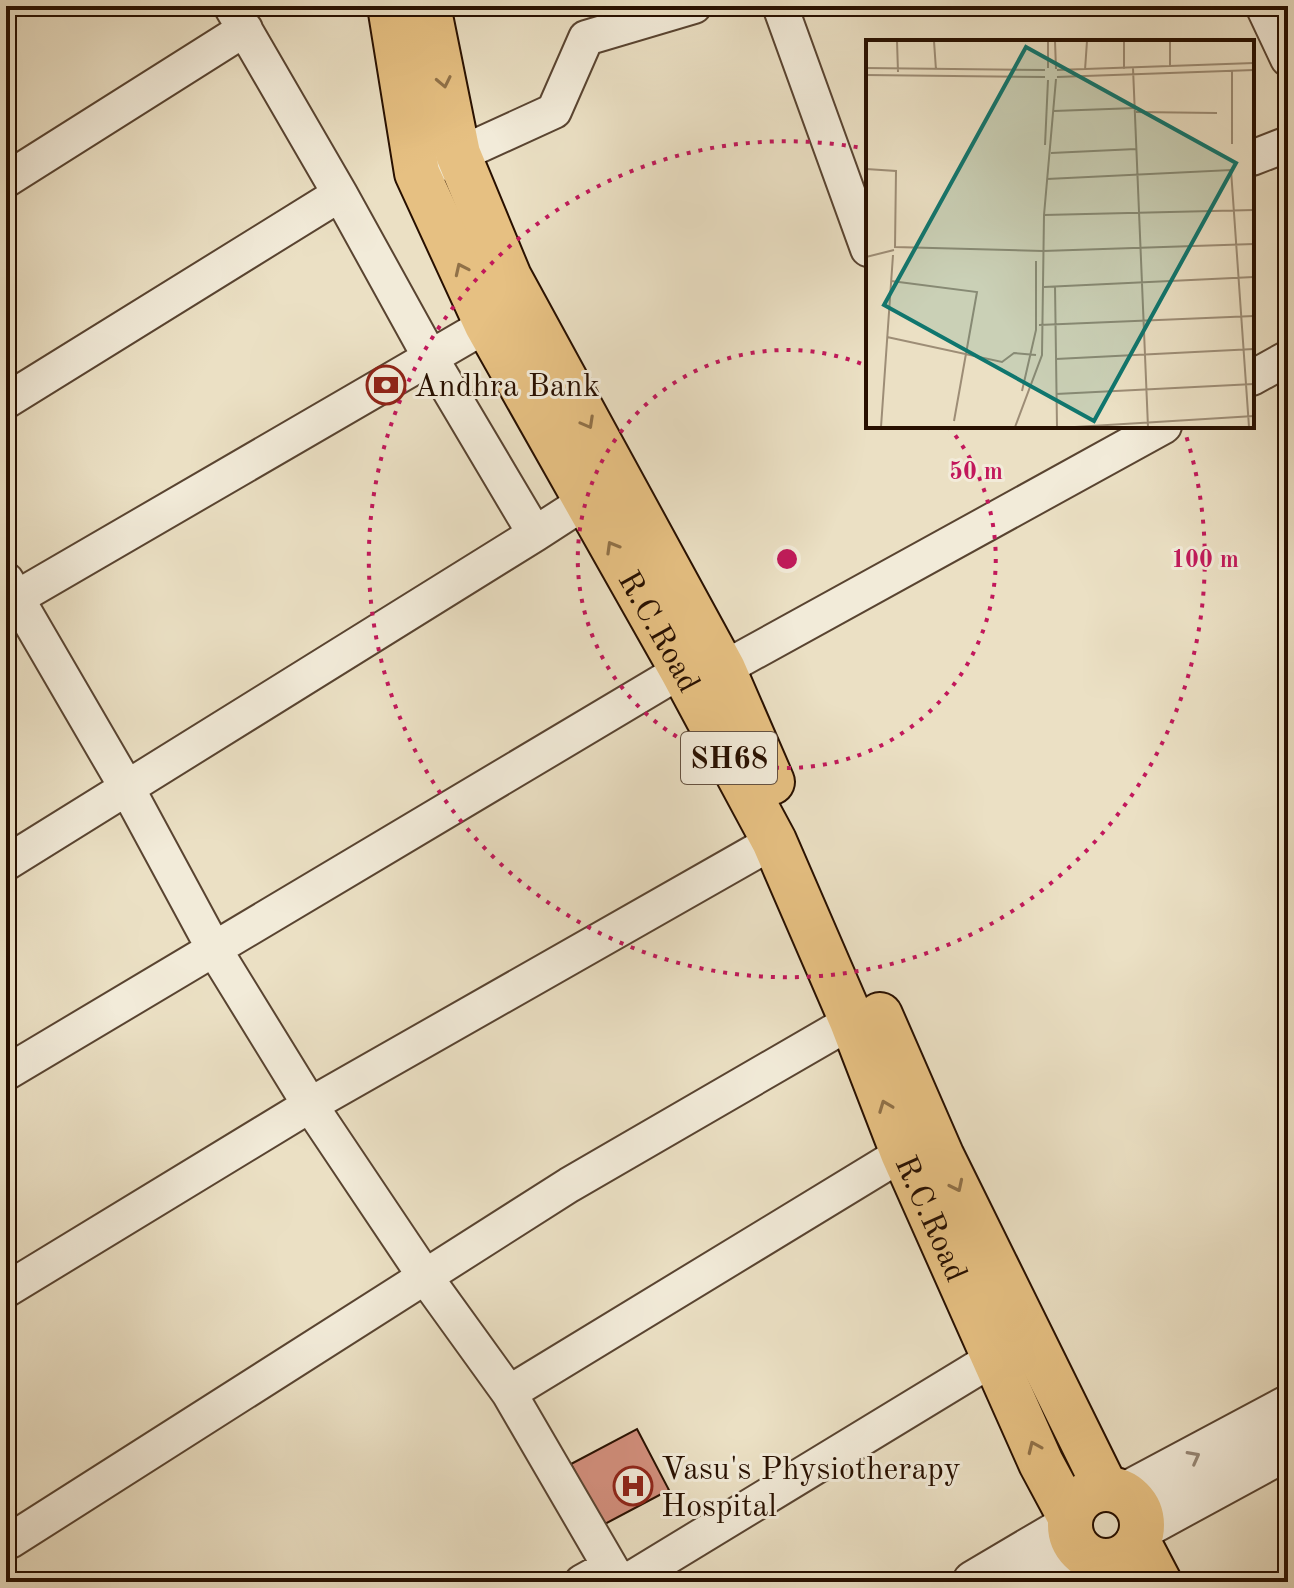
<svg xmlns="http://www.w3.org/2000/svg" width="1294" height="1588" viewBox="0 0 1294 1588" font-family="'Old Standard TT',serif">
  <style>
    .building { fill: #d38f7d; stroke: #281000; stroke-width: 2 }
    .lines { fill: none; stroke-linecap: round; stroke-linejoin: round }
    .minor-casing { stroke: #594431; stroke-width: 38 }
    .tertiary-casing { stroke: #594431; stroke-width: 46 }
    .primary-casing { stroke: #281000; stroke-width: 48 }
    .minor { stroke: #f2ebd9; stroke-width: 34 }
    .tertiary { stroke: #f2ebd9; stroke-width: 42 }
    .primary { stroke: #e6c082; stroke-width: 44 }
    .oneway { stroke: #907148 }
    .oneway2 { stroke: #978877 }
    .ring { fill: none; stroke: #c2185b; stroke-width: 4; stroke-dasharray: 4 8 }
    .labels { text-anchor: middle; stroke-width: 6; stroke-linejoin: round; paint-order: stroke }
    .shield { fill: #f2ebd9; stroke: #655241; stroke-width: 2 }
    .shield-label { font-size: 30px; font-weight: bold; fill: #281000 }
    .poi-label { font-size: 32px; fill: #281000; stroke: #f2ebd9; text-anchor: start }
    .street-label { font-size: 32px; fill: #281000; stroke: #f2ebd9 }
    .inset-road { fill: none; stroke: #9d8d76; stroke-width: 2 }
    .view { fill: #0f766e; fill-opacity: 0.15; stroke: #0f766e; stroke-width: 4 }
    .inset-edge { fill: none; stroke: #281000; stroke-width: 4 }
    .centre { fill: #c2185b; stroke: #f2ebd9; stroke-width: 4 }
    .ring-label { font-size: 24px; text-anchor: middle; font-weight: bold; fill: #c2185b; stroke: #f2ebd9; stroke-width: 6; stroke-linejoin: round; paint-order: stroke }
  </style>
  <rect width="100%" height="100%" fill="#ebe0c4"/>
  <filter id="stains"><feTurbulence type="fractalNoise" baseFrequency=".0025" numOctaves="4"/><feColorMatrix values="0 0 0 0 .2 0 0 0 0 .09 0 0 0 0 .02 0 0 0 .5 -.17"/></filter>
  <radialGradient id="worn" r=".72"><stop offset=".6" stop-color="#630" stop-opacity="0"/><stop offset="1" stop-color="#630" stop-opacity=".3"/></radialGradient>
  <!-- building -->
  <path class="building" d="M 637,1429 L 669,1490 L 603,1525 L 571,1464 Z"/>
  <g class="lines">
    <defs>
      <path id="minor" d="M 231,6 L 340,194 L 430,357 L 535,534
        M 780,6 L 868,249
        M 1263,6 L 1288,59
        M 1252,158 L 1288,144
        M 438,164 L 554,111 L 586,38 L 694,6
        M 6,180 L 245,29
        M 1252,378 L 1288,358
        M 6,401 L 340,194
        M 6,580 L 127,788 L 214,949 L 310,1105 L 426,1278 L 509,1393 L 619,1582
        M 6,604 L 507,313
        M 6,863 L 535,534 L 586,501
        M 6,1073 L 682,670 L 723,669 L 1164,426
        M 6,1290 L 310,1105 L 774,841
        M 509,1393 L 903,1153
        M 6,1536 L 10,1541 L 569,1185 L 852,1021
        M 582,1582 L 609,1567
        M 626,1582 L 994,1358"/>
      <path id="tertiary" d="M 1125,1494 L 1288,1407
        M 1143,1527 L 1288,1448
        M 974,1582 L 1069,1526
        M 1045,1582 L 1089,1557"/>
      <g id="primary">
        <path id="s1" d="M 390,6 L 417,173 L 487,325 L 682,670 L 774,841 L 852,1021 L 903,1153 L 1041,1463 L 1070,1517"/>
        <path d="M 428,6 L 458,154 L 509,277 L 723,669 L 772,782"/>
        <path d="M 880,1015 L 942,1157 L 1106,1489"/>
        <circle cx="1106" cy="1525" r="36"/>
        <path d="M 1138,1542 L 1159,1582"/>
      </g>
    </defs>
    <!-- minor casing -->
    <use href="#minor" class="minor-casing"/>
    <!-- tertiary casing -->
    <use href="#tertiary" class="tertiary-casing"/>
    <!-- primary casing -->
    <use href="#primary" class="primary-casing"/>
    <!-- minor -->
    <use href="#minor" class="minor"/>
    <!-- tertiary -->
    <use href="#tertiary" class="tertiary"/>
    <!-- primary -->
    <use href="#primary" class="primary"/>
  </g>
  <!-- one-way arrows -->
  <defs><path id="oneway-chevron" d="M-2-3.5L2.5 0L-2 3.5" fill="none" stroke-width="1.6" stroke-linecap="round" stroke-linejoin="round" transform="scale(2)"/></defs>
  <g class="oneway">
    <use href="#oneway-chevron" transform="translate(444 82) rotate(78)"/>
    <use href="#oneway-chevron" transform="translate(461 269) rotate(-115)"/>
    <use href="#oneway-chevron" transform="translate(588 423) rotate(61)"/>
    <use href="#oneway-chevron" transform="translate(612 547) rotate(-120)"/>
    <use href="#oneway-chevron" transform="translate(885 1106) rotate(-111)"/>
    <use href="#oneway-chevron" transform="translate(957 1186) rotate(64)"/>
    <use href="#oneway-chevron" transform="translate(1034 1447) rotate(-114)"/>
  </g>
  <use class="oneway2" href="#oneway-chevron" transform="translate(1194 1457) rotate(-28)"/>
  <!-- distance rings -->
  <g class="ring">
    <path d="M948 426A209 209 0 1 1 867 366"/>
    <path d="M1183 426A418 418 0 1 1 867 149"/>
  </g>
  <!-- icons -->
  <defs>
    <symbol id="bank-ring" viewBox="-11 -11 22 22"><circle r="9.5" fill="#f2ebd9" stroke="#8f2418" stroke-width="1.5"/><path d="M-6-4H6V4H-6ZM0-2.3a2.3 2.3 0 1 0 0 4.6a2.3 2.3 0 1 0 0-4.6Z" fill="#8f2418"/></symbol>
    <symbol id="hospital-ring" viewBox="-11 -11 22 22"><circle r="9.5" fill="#f2ebd9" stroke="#8f2418" stroke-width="1.5"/><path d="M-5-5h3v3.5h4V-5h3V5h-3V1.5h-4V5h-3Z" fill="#8f2418"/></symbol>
  </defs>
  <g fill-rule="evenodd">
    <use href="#bank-ring" x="364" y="363" width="44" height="44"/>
    <use href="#hospital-ring" x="611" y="1464" width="44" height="44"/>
  </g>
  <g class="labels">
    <!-- shield labels -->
    <rect class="shield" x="681" y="732" width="96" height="52" rx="6"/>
    <g class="shield-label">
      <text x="729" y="768">SH68</text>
    </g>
    <!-- poi labels -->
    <g class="poi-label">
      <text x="414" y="396">Andhra Bank</text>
      <text x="661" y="1479">Vasu's Physiotherapy<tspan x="661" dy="37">Hospital</tspan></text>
    </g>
    <!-- street labels -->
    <g class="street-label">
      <text dy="11" stroke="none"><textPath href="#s1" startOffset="688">R.C.Road</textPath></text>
      <text dy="11" stroke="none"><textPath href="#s1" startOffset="1336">R.C.Road</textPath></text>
    </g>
  </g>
  <!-- overview -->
  <g transform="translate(866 40)">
    <rect width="388" height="388" fill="#ebe0c4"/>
    <path class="inset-road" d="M 31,1 L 32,32M 68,1 L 70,30M 189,1 L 190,29M 304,27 L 304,1M 0,28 L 179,30M 182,28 L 182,1M 267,28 L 282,387M 258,29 L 258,1M 191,30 L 388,23M 219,30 L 221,1M 0,35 L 179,37M 191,37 L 388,30M 188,71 L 270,68M 270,72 L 351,73M 366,104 L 366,31M 179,105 L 182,40M 185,113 L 270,109M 0,129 L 30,131 L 29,207 L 177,211 L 388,204M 181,139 L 365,130 L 383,387M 178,175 L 388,170M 0,217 L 28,210M 25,241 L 111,252 L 88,381M 189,246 L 191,387M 178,247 L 388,237M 173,285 L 388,276M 21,297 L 136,322 L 148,313 L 170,315M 190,319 L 388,309M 156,351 L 170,290 L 170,221M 190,354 L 388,344M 15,387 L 27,215M 149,387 L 176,315 L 178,175 L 190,39M 209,387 L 388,376"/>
    <path class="view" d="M 160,7 L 370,123 L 228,381 L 18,265 Z"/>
    <rect width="388" height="388" class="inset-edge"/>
  </g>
  <circle cx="787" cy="559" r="12" class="centre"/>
  <g class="ring-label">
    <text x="976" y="479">50 m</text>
    <text x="1205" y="567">100 m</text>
  </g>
  <!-- margin -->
  <rect width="1294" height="1588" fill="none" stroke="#ebe0c4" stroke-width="32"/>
  <rect x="8" y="8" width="1278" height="1572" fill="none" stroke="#281000" stroke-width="4"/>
  <rect x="16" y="16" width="1262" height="1556" fill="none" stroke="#281000" stroke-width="2"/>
  <rect width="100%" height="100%" filter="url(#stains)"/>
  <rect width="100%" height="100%" fill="url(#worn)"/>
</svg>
